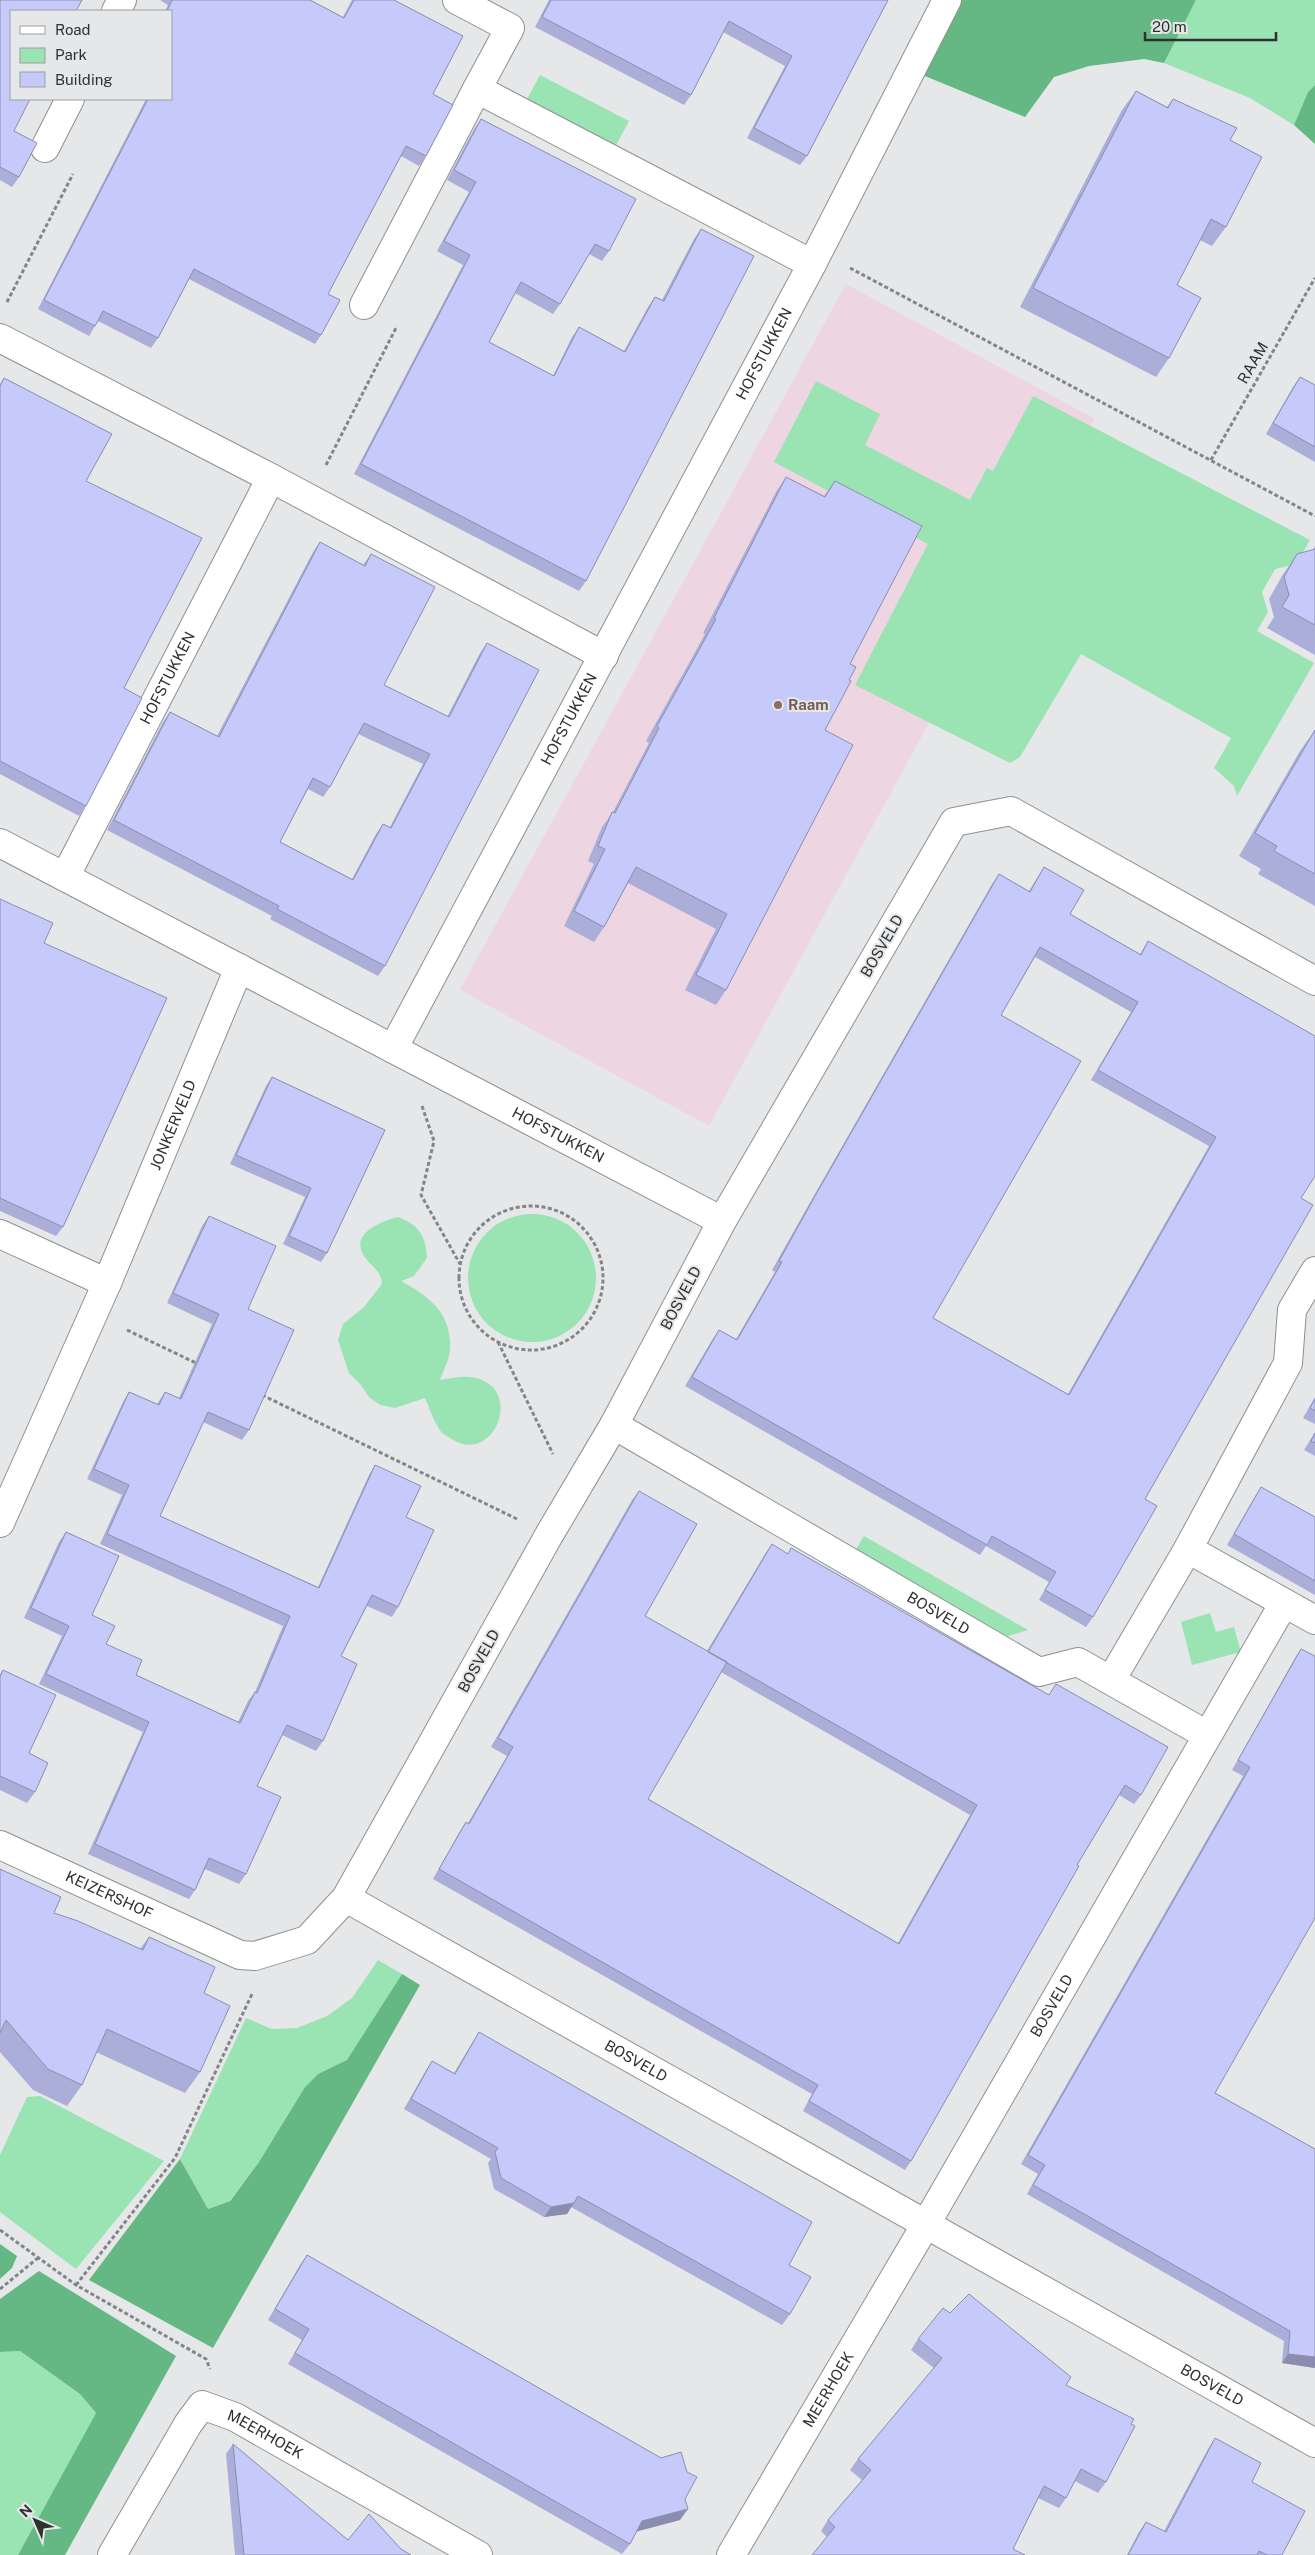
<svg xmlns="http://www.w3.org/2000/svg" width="1315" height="2555" viewBox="0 0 1315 2555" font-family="'Public Sans',sans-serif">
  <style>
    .education { fill: #edd6e2 }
    .green { fill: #9ae3b2 }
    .forest { fill: #65b883 }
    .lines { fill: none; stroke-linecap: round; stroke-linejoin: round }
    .minor-casing { stroke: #8e9091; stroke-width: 30 }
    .path { stroke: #848587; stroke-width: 3; stroke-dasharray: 4 2.5; stroke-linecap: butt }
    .minor { stroke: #fff; stroke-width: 28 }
    .wall { fill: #aaaed8; fill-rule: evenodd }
    .shaded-wall { fill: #8b8db0 }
    .building { fill: #c6cafb; stroke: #8b8db0; fill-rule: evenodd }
    .education-dot { fill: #8d6e63; stroke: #e5e7e9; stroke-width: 2 }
    .labels { text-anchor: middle; stroke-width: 4; stroke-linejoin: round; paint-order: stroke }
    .street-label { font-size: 15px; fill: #2f3031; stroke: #e5e7e9 }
    .education-label { font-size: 15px; font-weight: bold; fill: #785e54; stroke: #e5e7e9; text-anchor: start }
  </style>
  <rect width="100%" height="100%" fill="#e5e7e9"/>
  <!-- education -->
  <path class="education" d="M 846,284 L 1095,419 L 709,1126 L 460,990 Z"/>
  <!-- green -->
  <path class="green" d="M 1196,0 L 1315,0 L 1315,85 L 1308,92 L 1294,125 L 1250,98 L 1164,63 Z
    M 540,75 L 629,121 L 614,149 L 525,103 Z
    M 816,381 L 880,414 L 865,445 L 970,500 L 987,468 L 993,471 L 1033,396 L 1310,540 L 1296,564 L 1275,569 L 1262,592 L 1268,612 L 1257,631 L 1314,663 L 1237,796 L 1234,786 L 1214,768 L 1231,738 L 1081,654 L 1020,757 L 1010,763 L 855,685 L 928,544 L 774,462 Z
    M468 1278a64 64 0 1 1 128 0a64 64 0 1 1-128 0Z
    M 398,1217 C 419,1225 426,1236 427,1258 L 414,1276 L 401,1281 C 430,1297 452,1313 450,1350 C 449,1360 443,1371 440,1380 C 453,1378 469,1374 482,1380 C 520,1395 494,1461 455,1441 C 451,1438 445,1436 442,1433 C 434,1423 430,1409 425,1398 L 395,1408 L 380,1405 L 369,1397 L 361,1385 L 349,1373 L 338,1340 L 343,1324 L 364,1307 L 382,1284 C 381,1269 370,1267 363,1254 C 351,1232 383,1221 398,1217 Z
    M 864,1536 L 1028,1630 L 999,1639 L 853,1554 Z
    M 1210,1613 L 1216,1632 L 1234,1627 L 1241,1652 L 1192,1665 L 1181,1622 Z
    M 378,1960 L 402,1974 L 347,2061 L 318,2074 L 305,2087 L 259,2162 L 229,2201 L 208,2209 L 180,2159 L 246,2018 L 272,2029 L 297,2028 L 327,2016 L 352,1998 Z
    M 40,2096 L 164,2161 L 76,2269 L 0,2212 L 0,2155 L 27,2097 Z
    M 20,2351 L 80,2394 L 96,2413 L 18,2555 L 0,2555 L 0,2352 Z"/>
  <!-- forest -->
  <path class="forest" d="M 958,0 L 1196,0 L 1164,63 L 1144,59 L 1089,66 L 1054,77 L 1025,117 L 920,74 Z
    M 1315,85 L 1315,144 L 1294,125 L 1308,92 Z
    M 402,1974 L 420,1985 L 213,2348 L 89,2280 L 180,2159 L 208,2209 L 230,2201 L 259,2162 L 305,2087 L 318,2074 L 347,2060 Z
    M 0,2244 L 17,2256 L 12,2268 L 0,2279 Z
    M 39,2271 L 176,2356 L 65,2555 L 18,2555 L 96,2413 L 80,2394 L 20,2351 L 0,2352 L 0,2299 Z"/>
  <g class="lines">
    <defs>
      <g id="minor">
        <path d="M 457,0 L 510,28 L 477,89 L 812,264"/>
        <path d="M 116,11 L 122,0"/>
        <path d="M 45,148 L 70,99"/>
        <path d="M 364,305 L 477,89"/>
        <path d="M 0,338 L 271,478 L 604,656"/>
        <path id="s1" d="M 0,843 L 722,1221"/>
        <path id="s2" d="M 65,877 L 271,478"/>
        <path id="s3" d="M 1315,981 L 1011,811 L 954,822 L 722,1221 L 614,1425 L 549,1535 L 346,1898 L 1315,2443"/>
        <path id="s4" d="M 393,1049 L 812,264 L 947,0"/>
        <path d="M 0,1234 L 107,1283"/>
        <path id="s5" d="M 614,1425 L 1039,1672 L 1078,1662 L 1207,1735"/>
        <path id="s6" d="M 0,1523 L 107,1283 L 239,968"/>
        <path d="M 1188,1549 L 1315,1620"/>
        <path d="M 1111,1680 L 1188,1549 L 1288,1363 L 1292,1310 L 1315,1271"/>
        <path id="s7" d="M 0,1845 L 240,1955 L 255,1956 L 307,1940 L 346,1898"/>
        <path id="s8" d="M 112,2555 L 188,2424 L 202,2405 L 235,2417 L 478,2555"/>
        <path id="s9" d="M 731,2555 L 926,2224 L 1284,1603"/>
      </g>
    </defs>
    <!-- minor casing -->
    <use href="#minor" class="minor-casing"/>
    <!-- path -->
    <path class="path" d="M 850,268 L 1315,516
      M 7,302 L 73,174
      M 1211,460 L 1315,278
      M 326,465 L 397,326
      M 422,1106 L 434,1141 L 421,1195 L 460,1264
      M459 1278a72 72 0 1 1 144 0a72 72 0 1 1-144 0Z
      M 127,1330 L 198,1364
      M 498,1342 L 553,1454
      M 262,1395 L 517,1519
      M 0,2230 L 76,2285 L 206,2359 L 210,2369
      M 76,2285 L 175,2158 L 252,1994
      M 0,2289 L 39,2257"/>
    <!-- minor -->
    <use href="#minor" class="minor"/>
  </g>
  <!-- wall -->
  <path class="wall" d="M 0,0 L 19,177 L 12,187 L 0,180 Z
    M 160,0 L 310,0 L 343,17 L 352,0 L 394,0 L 433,94 L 426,156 L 419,166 L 401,156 L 328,294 L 321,335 L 315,344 L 189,279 L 158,338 L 151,348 L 98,321 L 89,336 L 38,309 L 146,99 L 171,99 L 171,11 L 165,11 L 168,5 Z
    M 549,0 L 888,0 L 807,156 L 800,165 L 747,138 L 785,66 L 723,32 L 691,95 L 684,105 L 535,27 Z
    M 1136,91 L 1167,107 L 1173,99 L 1230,140 L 1226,227 L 1212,246 L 1200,240 L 1177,285 L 1169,358 L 1156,377 L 1020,307 L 1122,110 Z
    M 481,119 L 609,251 L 602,261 L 589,254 L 560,304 L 553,314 L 515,293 L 489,342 L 553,376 L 572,337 L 579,327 L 624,351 L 648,307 L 655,297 L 662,300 L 694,239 L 701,229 L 586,581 L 579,591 L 354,474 L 463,265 L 437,251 L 469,192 L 447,180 L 474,129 Z
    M 1300,377 L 1315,385 L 1315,462 L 1266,434 L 1293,387 Z
    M 4,378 L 86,481 L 124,688 L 86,806 L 79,816 L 0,774 L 0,384 Z
    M 786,477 L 824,496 L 835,481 L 850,664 L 849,680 L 825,730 L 726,990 L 716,1005 L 685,990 L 716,929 L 628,883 L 604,927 L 594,942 L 564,926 L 594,864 L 588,861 L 602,827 L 613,812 L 649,743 L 646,741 L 705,634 L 703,633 L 776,492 Z
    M 320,542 L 363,565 L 371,554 L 384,685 L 447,717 L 480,653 L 487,643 L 385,966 L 378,976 L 270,919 L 272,916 L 107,830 L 163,722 L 170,712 L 217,736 L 313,552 ZM 358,734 L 423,764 L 390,827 L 383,824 L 376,834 L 352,879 L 280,842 L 308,789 L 323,797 L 330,787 Z
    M 1315,546 L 1315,655 L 1267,628 L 1274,617 L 1269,599 L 1282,576 L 1297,554 L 1313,550 Z
    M 1315,730 L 1315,906 L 1258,874 L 1261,869 L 1239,856 L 1300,751 Z
    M 1044,867 L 1070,914 L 1140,954 L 1148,941 L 1301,1198 L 1145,1499 L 1093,1617 L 1086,1627 L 1039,1600 L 1049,1582 L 986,1546 L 980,1555 L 685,1386 L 712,1340 L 719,1330 L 736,1339 L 775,1272 L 772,1270 L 808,1206 L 992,884 L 999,874 L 1029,891 ZM 1035,957 L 1131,1012 L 1091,1080 L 1209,1146 L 1068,1394 L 933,1318 L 1001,1015 Z
    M 0,899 L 44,943 L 63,1227 L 56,1236 L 0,1211 Z
    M 272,1077 L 385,1130 L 327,1253 L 321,1262 L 283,1244 L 305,1197 L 230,1164 L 266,1086 Z
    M 209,1216 L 248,1309 L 249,1430 L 242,1440 L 203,1422 L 160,1516 L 318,1587 L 369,1475 L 375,1465 L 406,1517 L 398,1607 L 392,1617 L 367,1606 L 341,1656 L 323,1741 L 316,1751 L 282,1735 L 257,1786 L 246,1874 L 239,1884 L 205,1869 L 195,1890 L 189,1899 L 88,1854 L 143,1732 L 39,1684 L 62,1636 L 24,1618 L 59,1542 L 66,1532 L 92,1615 L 106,1644 L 136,1675 L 238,1722 L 248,1701 L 255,1692 L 283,1626 L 100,1544 L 122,1495 L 87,1479 L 123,1402 L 129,1392 L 157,1404 L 165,1392 L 179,1398 L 212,1324 L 167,1303 L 202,1226 Z
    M 1315,1397 L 1315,1424 L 1303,1418 Z
    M 1315,1432 L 1315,1456 L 1304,1450 Z
    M 1261,1487 L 1315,1517 L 1315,1595 L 1227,1545 L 1254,1498 Z
    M 639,1491 L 645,1616 L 707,1651 L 765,1554 L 772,1544 L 788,1554 L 791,1548 L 1049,1695 L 1056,1684 L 1141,1795 L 1134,1804 L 1119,1795 L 1077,1865 L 911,2161 L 905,2170 L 803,2111 L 812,2094 L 433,1879 L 460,1831 L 466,1822 L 468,1823 L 507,1756 L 491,1747 L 632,1500 ZM 721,1672 L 970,1815 L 898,1943 L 648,1799 Z
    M 1301,1649 L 1215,2093 L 1315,2149 L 1315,2368 L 1282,2363 L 1284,2341 L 1027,2194 L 1038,2174 L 1021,2164 L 1243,1776 L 1232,1770 L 1295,1658 Z
    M 3,1670 L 29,1753 L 35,1792 L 27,1803 L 0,1790 L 0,1674 Z
    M 0,1869 L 54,1913 L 140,1949 L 149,1937 L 204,1993 L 200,2072 L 185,2093 L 96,2052 L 82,2085 L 67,2106 L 33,2090 L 0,2052 Z
    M 479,2032 L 789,2265 L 790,2314 L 782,2325 L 571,2207 L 567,2214 L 544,2217 L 494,2189 L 488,2163 L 491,2159 L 404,2109 L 425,2072 L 432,2061 L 454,2073 L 472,2043 Z
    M 307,2255 L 685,2499 L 680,2520 L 636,2531 L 630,2544 L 622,2554 L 288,2364 L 302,2340 L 268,2320 L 300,2265 Z
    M 950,2313 L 1066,2385 L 1131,2424 L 1106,2482 L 1098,2493 L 1075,2481 L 1066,2498 L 1059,2508 L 1038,2498 L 1013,2549 L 827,2537 L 821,2531 L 828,2520 L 862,2480 L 850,2470 L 858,2459 L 934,2368 L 911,2350 L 918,2339 Z
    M 1215,2438 L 1282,2555 L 1127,2555 L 1139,2532 L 1146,2522 L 1164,2531 L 1208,2449 Z
    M 233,2444 L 348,2540 L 401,2549 L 411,2555 L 235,2555 L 226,2454 Z"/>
  <!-- shaded-wall -->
  <path class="shaded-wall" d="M 574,2203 L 567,2214 L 544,2217 L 551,2207 Z
    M 1288,2354 L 1315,2357 L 1315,2368 L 1282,2363 Z
    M 688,2509 L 680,2520 L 635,2532 L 642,2521 Z"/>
  <!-- building -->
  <path class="building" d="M 0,0 L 82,0 L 76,11 L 11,11 L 11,99 L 30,99 L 14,131 L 37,143 L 19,177 L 0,167 Z
    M 172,0 L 310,0 L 344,18 L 354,0 L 394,0 L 463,36 L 433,94 L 453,105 L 426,156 L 406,146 L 328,294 L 340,300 L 321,335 L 194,269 L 158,338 L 103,311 L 95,326 L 44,300 L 148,99 L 171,99 L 171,11 L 167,11 Z
    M 551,0 L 888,0 L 807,156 L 754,128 L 792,56 L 729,21 L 691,95 L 542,17 Z
    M 1136,91 L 1168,108 L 1173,99 L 1237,128 L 1230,140 L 1262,157 L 1226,227 L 1211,219 L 1177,285 L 1201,298 L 1169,358 L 1033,288 Z
    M 481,119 L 636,199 L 609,251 L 595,244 L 560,304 L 521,282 L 489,342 L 554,376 L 579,327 L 625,352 L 655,297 L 664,301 L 701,229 L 754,256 L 586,581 L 361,464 L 470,255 L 444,241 L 476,182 L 454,170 Z
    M 1300,377 L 1315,385 L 1315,447 L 1273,423 Z
    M 4,378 L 112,434 L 86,481 L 202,538 L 124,688 L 142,698 L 86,806 L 0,761 L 0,386 Z
    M 786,477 L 825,497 L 835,481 L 922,526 L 850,664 L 856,667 L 849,680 L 851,681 L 825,730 L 853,745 L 726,990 L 696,975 L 727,914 L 636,867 L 604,927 L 574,911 L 605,849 L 598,846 L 612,812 L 615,813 L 659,728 L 657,726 L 716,619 L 714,618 Z
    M 320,542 L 365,566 L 371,554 L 435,587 L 384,685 L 449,717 L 487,643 L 539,670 L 385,966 L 277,909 L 279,906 L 114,820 L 170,712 L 219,737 ZM 364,723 L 430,754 L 391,828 L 383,824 L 353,880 L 280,842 L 313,778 L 330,787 Z
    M 1315,549 L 1315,625 L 1282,607 L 1289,595 L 1284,577 L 1297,554 Z
    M 1315,730 L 1315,874 L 1274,851 L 1277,846 L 1255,833 Z
    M 1044,867 L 1084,890 L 1070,914 L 1141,955 L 1148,941 L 1315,1036 L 1315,1176 L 1301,1198 L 1313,1205 L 1145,1499 L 1157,1506 L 1093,1617 L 1045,1590 L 1056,1572 L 992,1536 L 987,1545 L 692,1377 L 719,1330 L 737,1340 L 782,1262 L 779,1261 L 815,1196 L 999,874 L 1030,892 ZM 1040,947 L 1138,1002 L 1098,1070 L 1216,1137 L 1069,1395 L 933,1318 L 1081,1061 L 1001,1015 Z
    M 0,899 L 53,923 L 44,943 L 167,998 L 63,1227 L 0,1198 Z
    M 272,1077 L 385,1130 L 327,1253 L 289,1236 L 311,1188 L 236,1155 Z
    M 209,1216 L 276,1246 L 248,1309 L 294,1330 L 249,1430 L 208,1412 L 160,1516 L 319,1588 L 375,1465 L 421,1486 L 406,1517 L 434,1530 L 398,1607 L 372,1595 L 341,1656 L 357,1664 L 323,1741 L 287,1725 L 257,1786 L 281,1797 L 246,1874 L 209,1858 L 195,1890 L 95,1844 L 149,1722 L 46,1674 L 69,1626 L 31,1608 L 66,1532 L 119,1556 L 92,1615 L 115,1626 L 106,1644 L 142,1660 L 136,1675 L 240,1723 L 255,1692 L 257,1693 L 290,1616 L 107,1534 L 129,1485 L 94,1469 L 129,1392 L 159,1405 L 165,1392 L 181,1399 L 219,1314 L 173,1293 Z
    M 1315,1399 L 1315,1411 L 1310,1408 Z
    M 1315,1433 L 1315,1443 L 1311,1441 Z
    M 1261,1487 L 1315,1517 L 1315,1581 L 1234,1534 Z
    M 639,1491 L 697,1524 L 645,1616 L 727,1662 L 648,1799 L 899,1944 L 977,1805 L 708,1652 L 772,1544 L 788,1554 L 791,1548 L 1049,1695 L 1056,1684 L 1168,1747 L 1141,1795 L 1125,1785 L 1077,1865 L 1079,1866 L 911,2161 L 809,2101 L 818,2085 L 439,1869 L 466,1822 L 469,1824 L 513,1747 L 498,1738 Z
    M 1301,1649 L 1315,1656 L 1315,1918 L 1215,2093 L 1315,2149 L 1315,2357 L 1288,2354 L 1290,2331 L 1033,2185 L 1045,2165 L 1028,2155 L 1250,1767 L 1238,1760 Z
    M 3,1670 L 56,1695 L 29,1753 L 48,1763 L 35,1792 L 0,1776 L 0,1677 Z
    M 0,1869 L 61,1897 L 54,1913 L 78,1921 L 143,1950 L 149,1937 L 215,1967 L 204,1993 L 230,2006 L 200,2072 L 107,2029 L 82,2085 L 48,2069 L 6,2020 L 0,2033 Z
    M 479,2032 L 812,2222 L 789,2265 L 811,2277 L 790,2314 L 578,2196 L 574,2203 L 551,2207 L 501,2178 L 495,2152 L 498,2148 L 411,2099 L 432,2061 L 455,2074 Z
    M 307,2255 L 661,2458 L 681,2452 L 687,2472 L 697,2477 L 685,2499 L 688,2509 L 642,2521 L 630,2544 L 295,2353 L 309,2329 L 275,2309 Z
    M 969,2294 L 1071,2377 L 1066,2385 L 1134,2419 L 1131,2424 L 1135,2426 L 1106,2482 L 1081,2469 L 1066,2498 L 1044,2486 L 1013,2549 L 1025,2555 L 812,2555 L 835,2527 L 828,2520 L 871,2470 L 858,2459 L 942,2358 L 918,2339 L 943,2308 L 950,2313 Z
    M 1215,2438 L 1261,2463 L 1252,2482 L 1305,2511 L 1282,2555 L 1267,2555 L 1259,2551 L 1257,2555 L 1128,2555 L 1146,2522 L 1166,2532 Z
    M 233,2444 L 348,2540 L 369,2514 L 401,2549 L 411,2555 L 244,2555 Z"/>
  <!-- markers -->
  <circle class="education-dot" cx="778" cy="705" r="5"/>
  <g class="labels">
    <!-- street labels -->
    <g class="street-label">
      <text dy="5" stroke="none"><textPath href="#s4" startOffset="788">HOFSTUKKEN</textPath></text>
      <text transform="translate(1253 363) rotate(-60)" y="5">RAAM</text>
      <text dy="5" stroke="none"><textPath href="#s2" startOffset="224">HOFSTUKKEN</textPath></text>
      <text dy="5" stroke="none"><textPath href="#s4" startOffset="374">HOFSTUKKEN</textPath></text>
      <text transform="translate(882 946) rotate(-60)" y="5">BOSVELD</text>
      <text dy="5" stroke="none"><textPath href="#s6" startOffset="434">JONKERVELD</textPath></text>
      <text dy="5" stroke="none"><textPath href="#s1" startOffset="630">HOFSTUKKEN</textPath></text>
      <text transform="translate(681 1298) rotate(-62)" y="5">BOSVELD</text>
      <text dy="5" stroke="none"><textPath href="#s5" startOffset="375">BOSVELD</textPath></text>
      <text transform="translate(479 1661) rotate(-61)" y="5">BOSVELD</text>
      <text dy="5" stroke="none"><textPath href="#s7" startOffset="120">KEIZERSHOF</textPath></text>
      <text dy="5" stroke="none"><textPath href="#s9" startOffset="636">BOSVELD</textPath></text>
      <text dy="5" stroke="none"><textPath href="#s3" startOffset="1975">BOSVELD</textPath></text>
      <text dy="5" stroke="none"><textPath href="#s3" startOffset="2636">BOSVELD</textPath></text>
      <text dy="5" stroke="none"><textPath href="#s9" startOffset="192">MEERHOEK</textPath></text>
      <text dy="5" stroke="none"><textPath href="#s8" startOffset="245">MEERHOEK</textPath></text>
    </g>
    <!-- education labels -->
    <g class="education-label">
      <text x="788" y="710">Raam</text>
    </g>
  </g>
  <!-- legend -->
  <rect x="10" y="10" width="162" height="90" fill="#e5e7e9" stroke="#9c9e9f"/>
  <rect x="20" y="26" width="25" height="8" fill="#ffffff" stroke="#9c9e9f"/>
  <text x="55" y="35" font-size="15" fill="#2f3031">Road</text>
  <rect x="20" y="48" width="25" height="15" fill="#9ae3b2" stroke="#9c9e9f"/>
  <text x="55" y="60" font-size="15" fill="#2f3031">Park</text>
  <rect x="20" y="72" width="25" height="15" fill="#c6cafb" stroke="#9c9e9f"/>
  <text x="55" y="85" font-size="15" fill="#2f3031">Building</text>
  <!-- north arrow -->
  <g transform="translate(35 2520) rotate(315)" stroke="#e5e7e9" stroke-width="4" paint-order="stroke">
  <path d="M0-4L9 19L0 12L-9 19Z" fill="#2f3031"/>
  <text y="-8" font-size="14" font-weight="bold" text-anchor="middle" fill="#2f3031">N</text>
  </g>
  <!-- scale -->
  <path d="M1145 32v8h131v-8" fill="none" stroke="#2f3031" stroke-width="2.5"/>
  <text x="1152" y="32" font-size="15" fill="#2f3031" stroke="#e5e7e9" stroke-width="4" paint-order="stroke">20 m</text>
</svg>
